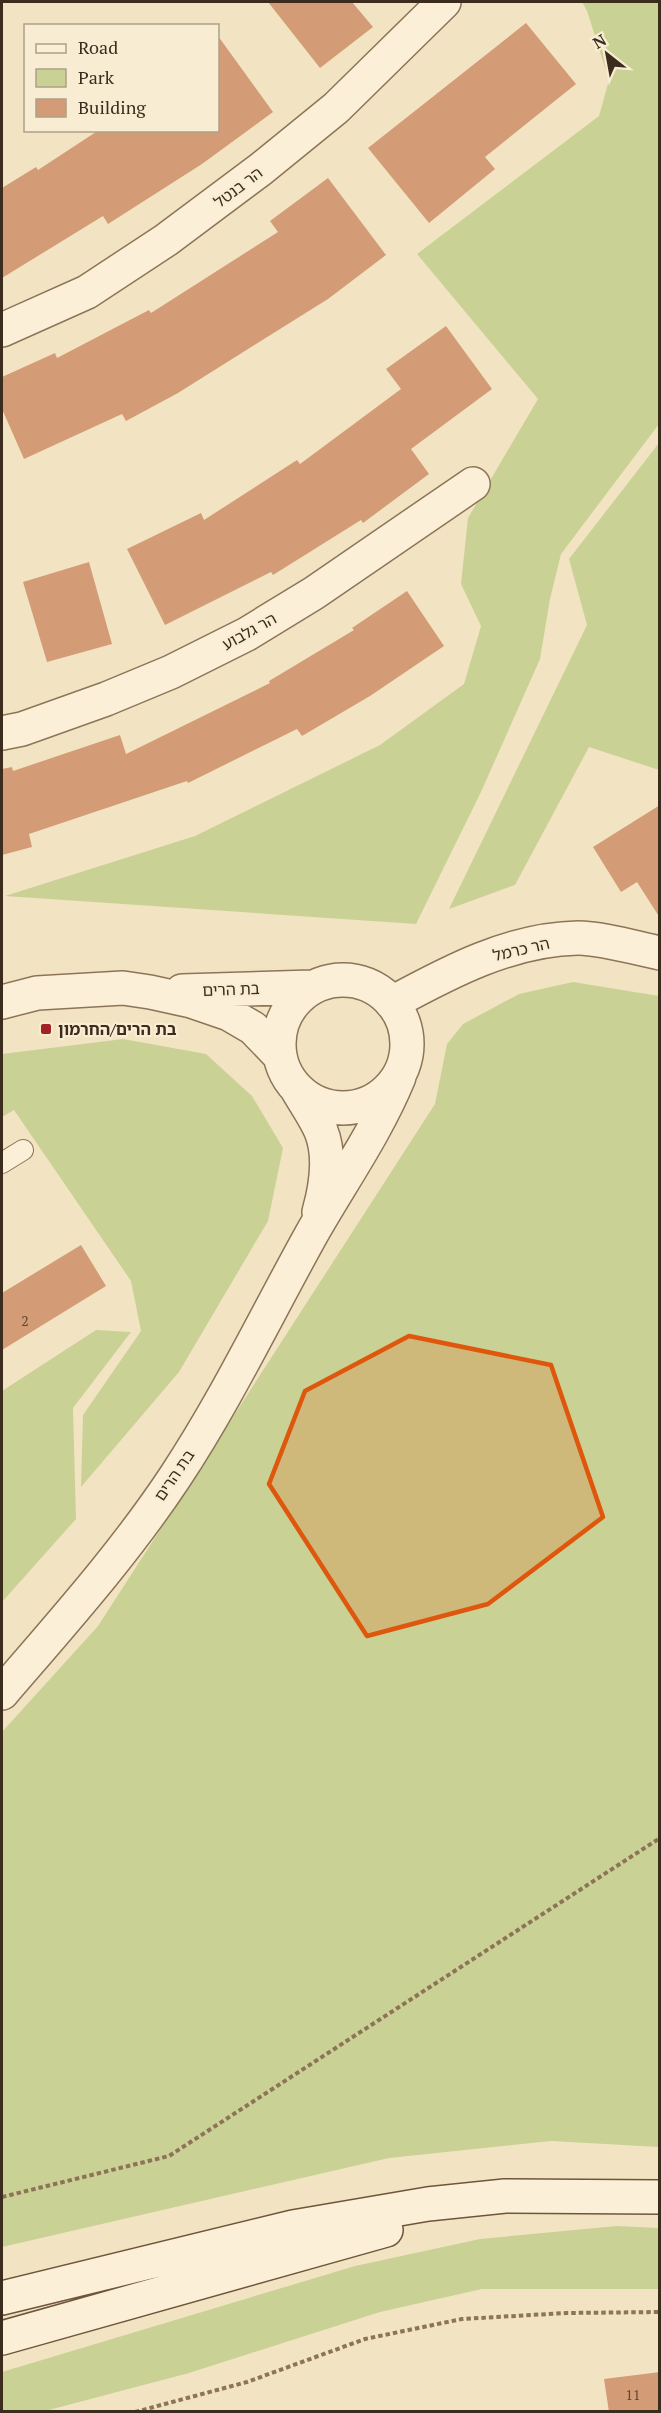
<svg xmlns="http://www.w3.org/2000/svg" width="661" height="2413" viewBox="0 0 661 2413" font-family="'PT Serif','Noto Sans Hebrew',serif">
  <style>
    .green { fill: #cad195 }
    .building { fill: #d39c76 }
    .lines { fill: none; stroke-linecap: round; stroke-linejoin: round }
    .service-casing { stroke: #8d7458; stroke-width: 22 }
    .minor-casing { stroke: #8d7458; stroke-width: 36 }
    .tertiary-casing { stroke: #8d7458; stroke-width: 36 }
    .secondary-casing { stroke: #6f553b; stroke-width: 36 }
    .path { stroke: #8d7458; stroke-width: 4; stroke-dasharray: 4.5 3; stroke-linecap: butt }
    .service { stroke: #fbf0d7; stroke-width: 20 }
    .minor { stroke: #fbf0d7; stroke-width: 33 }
    .tertiary { stroke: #fbf0d7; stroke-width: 33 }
    .secondary { stroke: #fbf0d7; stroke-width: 33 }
    .marked { fill: #df570d; fill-opacity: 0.2; stroke: #df570d; stroke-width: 4.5; stroke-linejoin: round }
    .poi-dot { fill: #a12324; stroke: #f8edd3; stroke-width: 2 }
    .labels { text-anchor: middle; stroke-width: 4.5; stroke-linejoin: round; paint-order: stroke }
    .number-label { font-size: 14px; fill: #624833 }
    .street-label { font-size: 16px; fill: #3c2c1d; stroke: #f8edd3 }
    .poi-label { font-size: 16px; font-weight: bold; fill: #3c2c1d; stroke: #f8edd3; text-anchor: start }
  </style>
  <rect width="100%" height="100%" fill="#f2e4c3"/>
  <!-- green -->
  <path class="green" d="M 582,2 L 659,2 L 659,424 L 561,554 L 550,599 L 540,659 L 481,792 L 416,924 L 5,896 L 195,836 L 380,745 L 464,684 L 481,626 L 461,584 L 468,518 L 538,399 L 417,254 L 599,116 L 609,80 L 587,11 Z
    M 659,443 L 659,770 L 589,747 L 515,885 L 449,909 L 587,625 L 569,559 Z
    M 573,982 L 659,996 L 659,2147 L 551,2141 L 389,2158 L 2,2247 L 2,1732 L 98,1626 L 435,1104 L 447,1044 L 463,1024 L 519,994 Z
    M 123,1039 L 206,1054 L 252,1096 L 283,1148 L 268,1221 L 179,1372 L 81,1487 L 83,1415 L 141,1331 L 131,1281 L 14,1110 L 2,1117 L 2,1054 Z
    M 96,1330 L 131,1332 L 73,1408 L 76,1519 L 2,1602 L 2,1391 Z
    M 617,2226 L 659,2228 L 659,2289 L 482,2289 L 380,2312 L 189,2373 L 45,2411 L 2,2411 L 2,2372 L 355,2266 L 480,2239 Z"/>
  <!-- building -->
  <path class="building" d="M 268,2 L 352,2 L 373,27 L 320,68 Z
    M 526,23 L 576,84 L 485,157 L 495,169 L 429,223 L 368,148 Z
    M 218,36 L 273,112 L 202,164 L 108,224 L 103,216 L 2,278 L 2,188 L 36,167 L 38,170 L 99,130 L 218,130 Z
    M 328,178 L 386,255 L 328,299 L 178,393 L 126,421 L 122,414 L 24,459 L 2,409 L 2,377 L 55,353 L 57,358 L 149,310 L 151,313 L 278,232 L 270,221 Z
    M 446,326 L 492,389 L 411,449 L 429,474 L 363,523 L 361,520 L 273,575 L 271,572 L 165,625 L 127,549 L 201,513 L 204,520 L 297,460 L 300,464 L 401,389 L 386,369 Z
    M 89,562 L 112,644 L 47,662 L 23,582 Z
    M 407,591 L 444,646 L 370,696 L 302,736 L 297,729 L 188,783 L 187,781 L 29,834 L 32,847 L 2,855 L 2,769 L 12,767 L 13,771 L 120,735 L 126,754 L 270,683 L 269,681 L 354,630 L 352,628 Z
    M 660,805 L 660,918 L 637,882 L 621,892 L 593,847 Z
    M 81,1245 L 106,1286 L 2,1350 L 2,1293 Z
    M 660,2372 L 660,2412 L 609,2412 L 604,2379 Z"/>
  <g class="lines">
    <defs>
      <path id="service" d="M 2,1163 L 23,1150"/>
      <path id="minor" d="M 2,330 L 87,292 L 166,240 L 261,169 L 336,108 L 444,2
        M 2,733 L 22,729 L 106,699 L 171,672 L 247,634 L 314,593 L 473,484
        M 392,1003 C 449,972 511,939 578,938 C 601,938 636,948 660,953"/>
      <path id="tertiary" d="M279 1044a64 64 0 1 1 128 0a64 64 0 1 1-128 0Z
        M 182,991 L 312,987
        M 2,1002 L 37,993 L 123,988 L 150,992 L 191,1001 L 229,1014 L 253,1028 L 279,1055
        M 297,1089 C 305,1103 315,1117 321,1131 C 331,1156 326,1187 319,1212
        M 2,1693 C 62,1623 124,1554 175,1477 C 226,1400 266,1316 311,1235 C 341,1182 376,1133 399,1077"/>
      <path id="secondary" d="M 2,2298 L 293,2227 L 428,2204 L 505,2196 L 660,2197
        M 2,2338 L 386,2230"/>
    </defs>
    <!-- service casing -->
    <use href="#service" class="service-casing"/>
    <!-- minor casing -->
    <use href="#minor" class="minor-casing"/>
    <!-- tertiary casing -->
    <use href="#tertiary" class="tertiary-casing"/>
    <!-- secondary casing -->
    <use href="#secondary" class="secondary-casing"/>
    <!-- path -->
    <path class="path" d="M 2,2197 L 169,2156 L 660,1838
      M 135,2412 L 247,2382 L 365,2339 L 462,2319 L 566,2313 L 660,2312"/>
    <!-- service -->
    <use href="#service" class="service"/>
    <!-- minor -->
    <use href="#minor" class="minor"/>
    <!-- tertiary -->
    <use href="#tertiary" class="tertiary"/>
    <!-- secondary -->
    <use href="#secondary" class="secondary"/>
  </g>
  <!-- marked area -->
  <path class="marked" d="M 409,1336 L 551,1365 L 603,1517 L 488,1604 L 367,1636 L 269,1484 L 305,1391 Z"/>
  <!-- markers -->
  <rect class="poi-dot" x="40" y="1023" width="12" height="12" rx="3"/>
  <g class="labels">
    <!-- number labels -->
    <g class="number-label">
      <text x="25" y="1326">2</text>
      <text x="633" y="2400">11</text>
    </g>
    <!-- street labels -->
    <g class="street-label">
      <text transform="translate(238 187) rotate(-37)" y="6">הר בנטל</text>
      <text transform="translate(249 631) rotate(-29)" y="6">הר גלבוע</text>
      <text transform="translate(521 949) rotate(-13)" y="6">הר כרמל</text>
      <text transform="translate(231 989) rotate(-2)" y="6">בת הרים</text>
      <text transform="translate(174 1475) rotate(-56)" y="6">בת הרים</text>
    </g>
    <!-- poi labels -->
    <g class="poi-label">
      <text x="58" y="1035">בת הרים/החרמון</text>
    </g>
  </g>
  <!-- border -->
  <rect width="661" height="2413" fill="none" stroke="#3c2c1d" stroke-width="6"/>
  <!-- legend -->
  <rect x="24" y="24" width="195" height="108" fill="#f8edd3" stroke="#ada08a" stroke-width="1.5"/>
  <rect x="36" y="44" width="30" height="9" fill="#fbf0d7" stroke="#ada08a" stroke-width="1.5"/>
  <text x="78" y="54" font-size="18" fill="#3c2c1d">Road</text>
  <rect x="36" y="69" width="30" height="18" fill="#cad195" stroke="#ada08a" stroke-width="1.5"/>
  <text x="78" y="84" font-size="18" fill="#3c2c1d">Park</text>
  <rect x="36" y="99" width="30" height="18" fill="#d39c76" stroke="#ada08a" stroke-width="1.5"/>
  <text x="78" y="114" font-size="18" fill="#3c2c1d">Building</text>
  <!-- north arrow -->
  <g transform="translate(607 54) rotate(329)" stroke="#f8edd3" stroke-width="4.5" paint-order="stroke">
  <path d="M0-4.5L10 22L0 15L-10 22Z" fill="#3c2c1d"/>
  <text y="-9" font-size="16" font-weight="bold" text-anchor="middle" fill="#3c2c1d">N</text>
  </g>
</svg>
